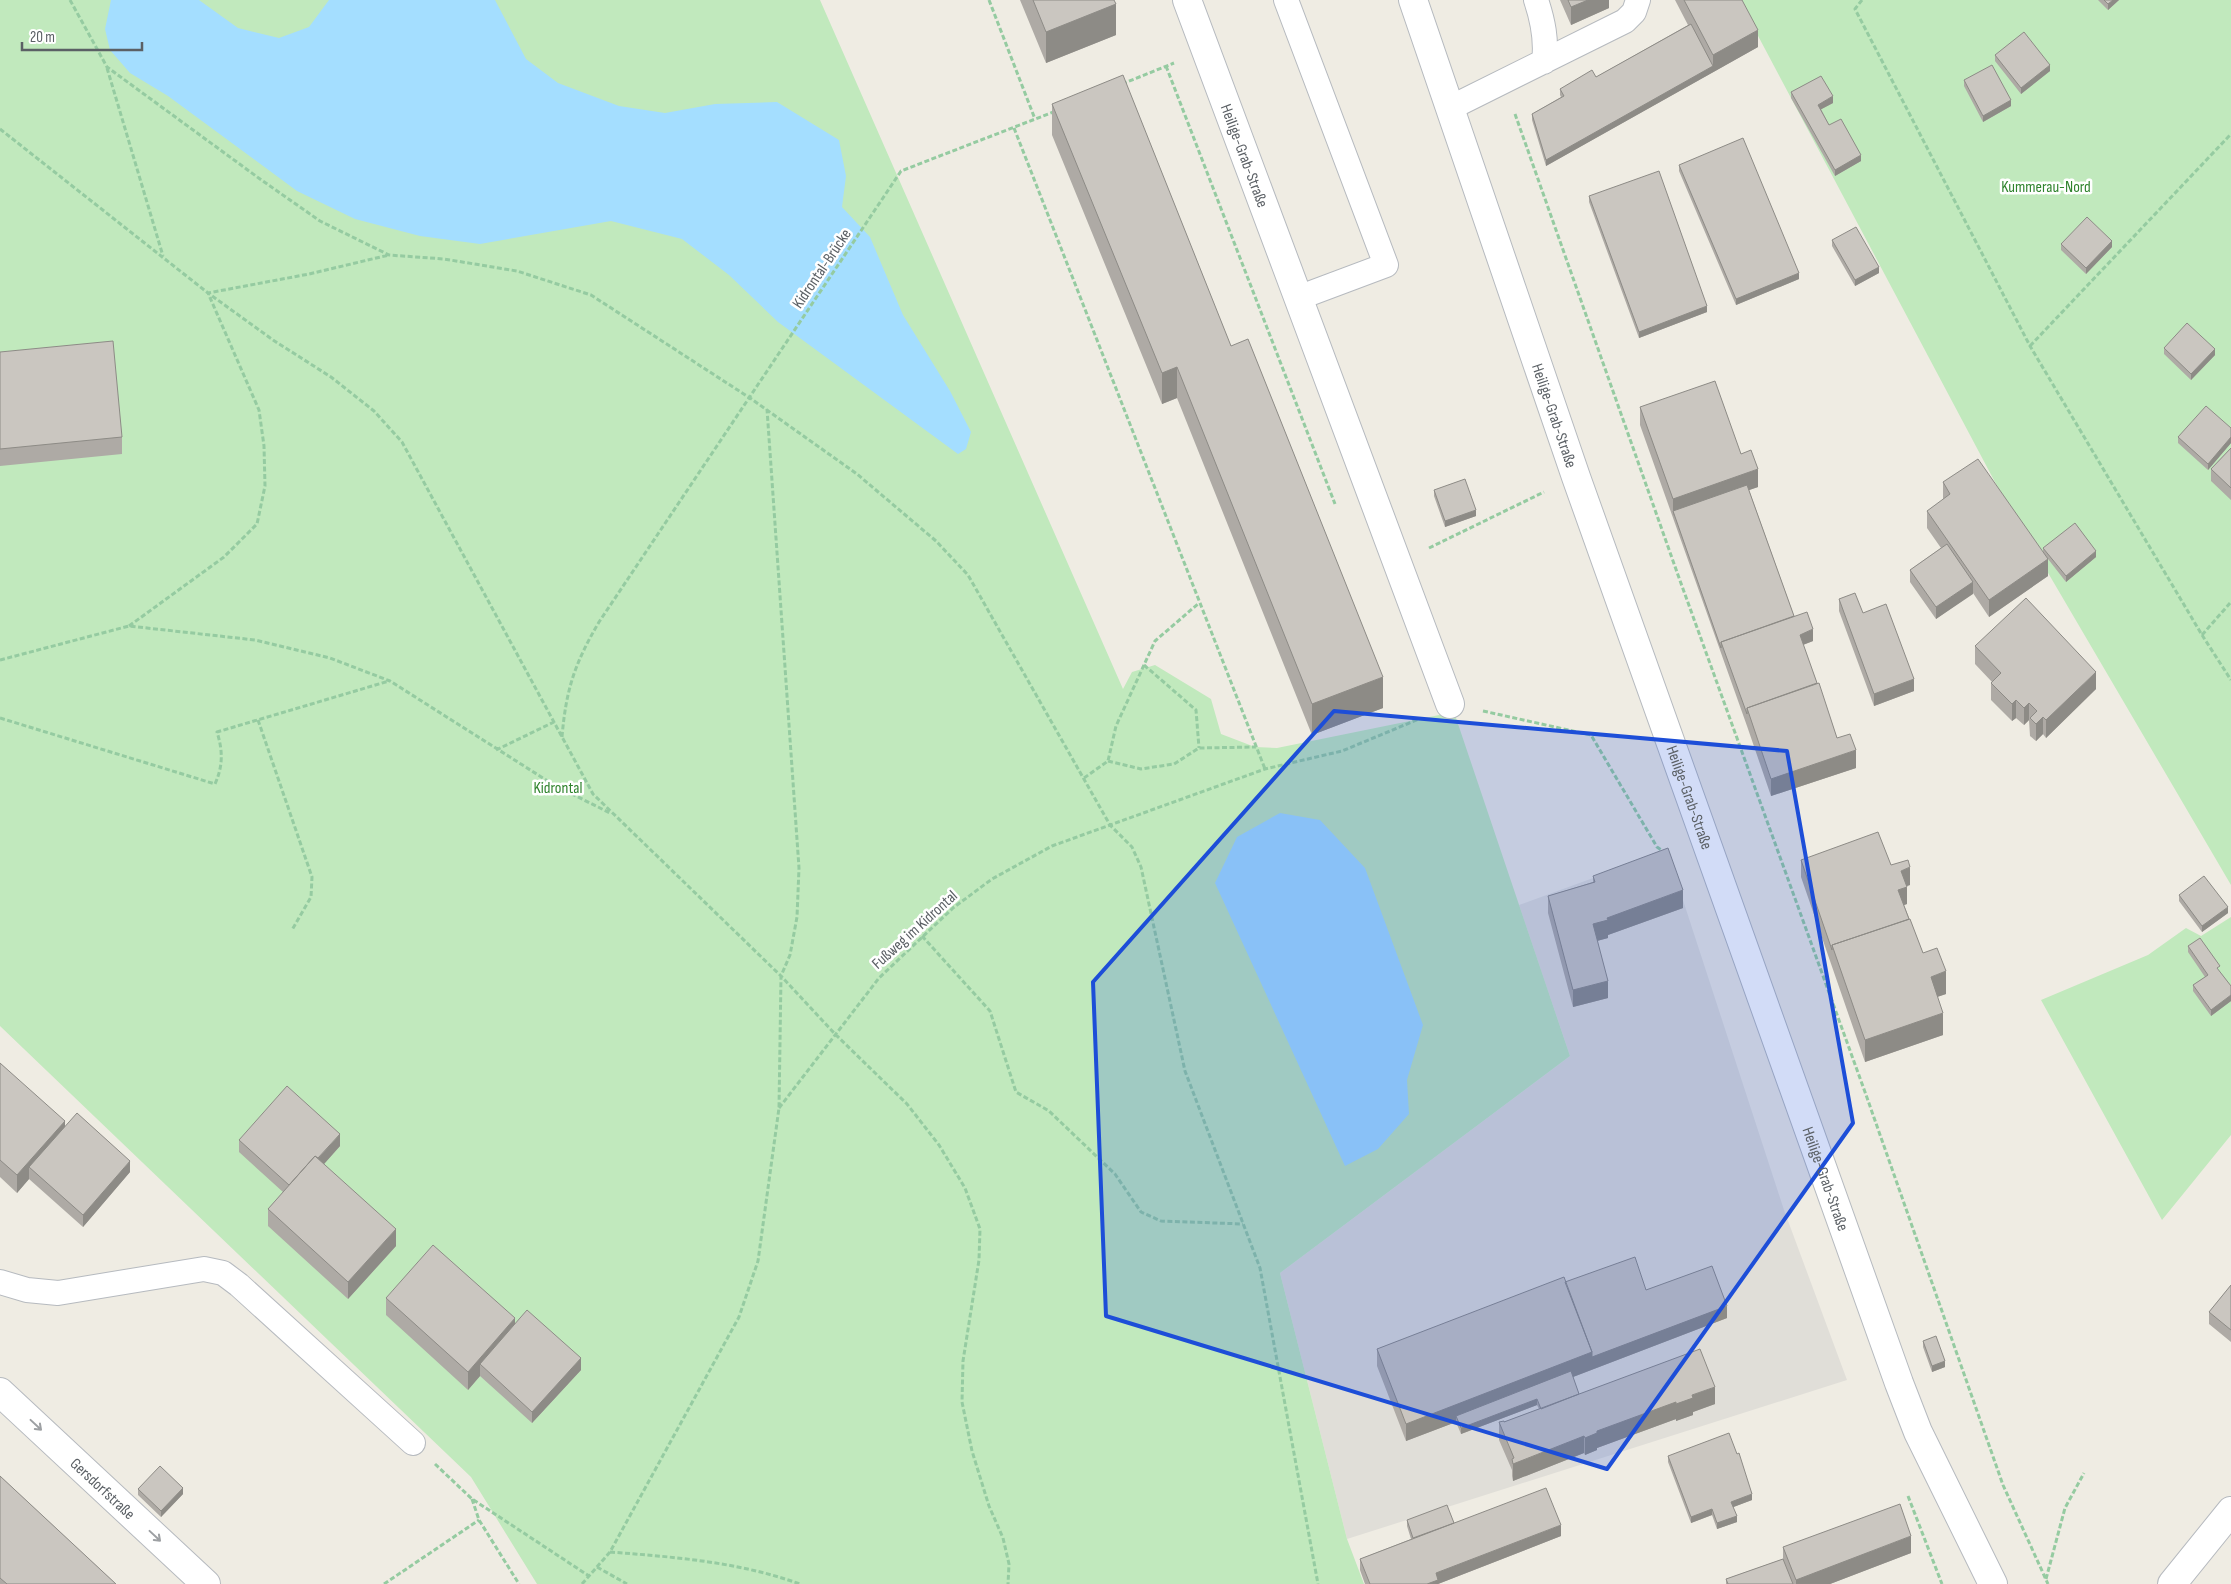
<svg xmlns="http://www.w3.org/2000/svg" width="2231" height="1584" viewBox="0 0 2231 1584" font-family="'Sofia Sans Condensed',sans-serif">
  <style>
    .industrial { fill: #e0ded8 }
    .green { fill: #c1e9bd }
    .water { fill: #a4deff }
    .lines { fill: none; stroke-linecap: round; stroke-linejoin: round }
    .service-casing { stroke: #b6babf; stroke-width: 26 }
    .minor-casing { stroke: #b6babf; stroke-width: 30 }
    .tertiary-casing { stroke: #b6babf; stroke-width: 30 }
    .path { stroke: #95cba1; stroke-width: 3; stroke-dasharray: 5 2.5; stroke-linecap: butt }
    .service { stroke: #fff; stroke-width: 24 }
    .minor { stroke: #fff; stroke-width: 28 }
    .tertiary { stroke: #fff; stroke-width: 28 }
    .wall { fill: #aeaaa5 }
    .shaded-wall { fill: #8d8b86 }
    .building { fill: #cac6c0; stroke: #8d8b86 }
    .oneway { stroke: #9da0a3 }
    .marked { fill: #1d4ed8; fill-opacity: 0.2; stroke: #1d4ed8; stroke-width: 4; stroke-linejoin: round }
    .labels { text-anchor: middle; stroke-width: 5; stroke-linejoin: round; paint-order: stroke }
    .street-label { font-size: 16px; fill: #5b6065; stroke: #fff }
    .park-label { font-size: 16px; fill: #2f832d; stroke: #fff }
  </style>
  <rect width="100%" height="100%" fill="#efece3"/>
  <!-- industrial -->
  <path class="industrial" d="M 1667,851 L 1784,1210 L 1847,1380 L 1347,1539 L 1280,1273 L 1570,1056 L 1519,905 Z"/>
  <!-- green -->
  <path class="green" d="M 0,0 L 820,0 L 1123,689 L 1132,672 L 1155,665 L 1211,699 L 1221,734 L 1255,747 L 1277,748 L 1454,712 L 1570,1056 L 1280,1273 L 1347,1539 L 1364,1584 L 537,1584 L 471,1477 L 0,1026 Z
    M 1739,0 L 2231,0 L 2231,885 L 1996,484 Z
    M 2231,917 L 2231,1135 L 2162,1220 L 2041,1000 L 2148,955 L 2186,928 L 2201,936 Z"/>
  <!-- water -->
  <path class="water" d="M 111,0 L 199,0 L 238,28 L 279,38 L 309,27 L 329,0 L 495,0 L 526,59 L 558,83 L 619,106 L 665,113 L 715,104 L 777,102 L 839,140 L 846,176 L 842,207 L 870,237 L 903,315 L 950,391 L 971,432 L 966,449 L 958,454 L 778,322 L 729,275 L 682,239 L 611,221 L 480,244 L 420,236 L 355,219 L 297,191 L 168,96 L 130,73 L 110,50 L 105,29 Z
    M 1280,813 L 1320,820 L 1365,868 L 1423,1025 L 1407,1080 L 1409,1114 L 1378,1149 L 1345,1166 L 1215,883 L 1237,837 Z"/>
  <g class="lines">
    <defs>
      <path id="service" d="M 1286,0 L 1386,265 L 1298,298
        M 1536,0 C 1543,21 1547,40 1544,62
        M 1450,108 L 1625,21 L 1634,12 L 1638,0
        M 0,1282 L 27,1290 L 58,1293 L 204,1269 L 223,1273 L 239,1285 L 413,1443"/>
      <g id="minor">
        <path id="s1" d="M 1187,0 L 1450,704"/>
        <path id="s2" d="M 1413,0 L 1576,477 L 1899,1383 L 1918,1432 L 1993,1584"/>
        <path id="s3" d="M 0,1392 L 206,1584"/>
      </g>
      <path id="tertiary" d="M 2172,1584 L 2231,1511"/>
    </defs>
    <!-- service casing -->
    <use href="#service" class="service-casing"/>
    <!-- minor casing -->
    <use href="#minor" class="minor-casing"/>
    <!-- tertiary casing -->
    <use href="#tertiary" class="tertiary-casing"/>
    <!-- path -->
    <path class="path" d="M 70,0 L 107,67 L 260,179 L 320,221 L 389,255 L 444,259 L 517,271 L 591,295 L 750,398 L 857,474 L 936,541 L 968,575 L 1110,825 L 1132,847 L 1141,867 L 1185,1071 L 1260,1268 L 1318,1584
      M 989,0 L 1035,119
      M 1862,0 L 1855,9 L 2030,346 L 2202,635 L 2231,680
      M 1166,66 L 1335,504
      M 107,68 L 163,256
      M 1122,84 L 1174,63
      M 1515,114 L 1678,575 L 1865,1092 L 2003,1485 L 2048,1584
      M 1014,128 L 1265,769
      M 0,129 L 208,293 L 273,340 L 331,377 L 374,411 L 402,442 L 593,794 L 781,976 L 835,1034 L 907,1104 L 939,1145 L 965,1188 L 980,1229 L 979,1260 L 963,1361 L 962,1402 L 972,1451 L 989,1506 L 1003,1538 L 1009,1564 L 1008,1584
      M 2030,346 L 2231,134
      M 1429,548 L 1544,492
      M 129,626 L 224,557 L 257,524 L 265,486 L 264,446 L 259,410 L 208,293 L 309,274 L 389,255
      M 2202,635 L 2231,602
      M 0,660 L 129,626 L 255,640 L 330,658 L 390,681 L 554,785 L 610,813
      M 1144,665 L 1196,710 L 1199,748
      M 1483,711 L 1591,735 L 1657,847 L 1664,852
      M 0,718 L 215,784 C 223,766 223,751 217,732 L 389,681
      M 258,720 L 312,877 L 311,897 L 292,930
      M 562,737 C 566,689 575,663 599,622 L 901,171 L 1056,111
      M 496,750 L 554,722
      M 1108,761 L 1141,769 L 1174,764 L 1199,748 L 1256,747
      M 1084,778 L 1108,761 L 1116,726 L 1155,641 L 1199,603
      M 922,936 L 990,1011 L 1016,1092 L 1049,1111 L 1115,1174 L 1141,1212 L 1161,1221 L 1243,1224
      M 779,1108 L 879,978 L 953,908 L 992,879 L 1052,846 L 1265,769 L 1342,751 L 1419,719
      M 435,1464 L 472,1499 L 589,1576
      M 1908,1496 L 1942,1584
      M 472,1499 L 479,1520 L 519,1584
      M 610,1552 C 675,1557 739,1562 800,1584
      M 597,1567 L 627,1584
      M 2046,1579 L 2065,1508 L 2084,1473
      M 384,1584 L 479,1520
      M 582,1584 L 610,1552 L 739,1317 L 758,1261 L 779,1108 L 781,976 L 790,955 L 797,917 L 799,868 L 767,409"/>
    <!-- service -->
    <use href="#service" class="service"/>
    <!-- minor -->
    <use href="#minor" class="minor"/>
    <!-- tertiary -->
    <use href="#tertiary" class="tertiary"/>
  </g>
  <!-- wall -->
  <path class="wall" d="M 1020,0 L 1114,0 L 1116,35 L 1046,63 Z
    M 1560,0 L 1609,0 L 1609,8 L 1571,25 Z
    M 1675,0 L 1742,0 L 1758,47 L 1546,166 L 1532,120 L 1532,114 L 1561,97 L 1560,95 L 1560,89 L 1596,77 L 1688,25 Z
    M 2098,0 L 2119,0 L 2108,10 Z
    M 1995,55 L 2050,71 L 2021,94 L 1995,61 Z
    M 1964,80 L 2011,106 L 1983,122 L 1964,86 Z
    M 1791,92 L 1833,103 L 1821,109 L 1829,125 L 1861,161 L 1835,176 L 1791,98 Z
    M 1052,104 L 1231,346 L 1383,708 L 1312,735 L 1177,398 L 1162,404 L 1052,135 Z
    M 1679,165 L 1799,279 L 1736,305 L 1679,171 Z
    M 1589,196 L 1707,312 L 1639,338 L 1589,202 Z
    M 1832,240 L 1879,273 L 1855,286 L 1832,246 Z
    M 2061,244 L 2112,247 L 2086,274 L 2061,250 Z
    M 2164,348 L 2215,355 L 2191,380 L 2164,354 Z
    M 0,352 L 122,437 L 122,454 L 0,466 Z
    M 1640,407 L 1741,454 L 1758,487 L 1749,490 L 1794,616 L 1813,641 L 1803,645 L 1817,683 L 1837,738 L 1856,768 L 1771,796 L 1747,726 L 1640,425 Z
    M 2231,428 L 2231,443 L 2208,470 L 2178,443 L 2178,437 Z
    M 2231,448 L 2231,500 L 2211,481 L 2211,469 Z
    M 1943,482 L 2043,553 L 2043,548 L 2096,557 L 2066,582 L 2048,559 L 2048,576 L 1989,617 L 1973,593 L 1936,619 L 1910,582 L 1910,570 L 1941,548 L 1927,528 L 1927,511 L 1943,500 Z
    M 1434,490 L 1476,516 L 1445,527 L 1434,496 Z
    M 1839,599 L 1863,613 L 1914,691 L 1874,706 L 1839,611 Z
    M 1975,646 L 2096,689 L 2046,738 L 2043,734 L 2036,741 L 2030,736 L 2029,720 L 2024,725 L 2016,718 L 2012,721 L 1991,700 L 1991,683 L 1992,682 L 1975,664 Z
    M 1801,860 L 1891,865 L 1910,885 L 1906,886 L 1907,904 L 1904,905 L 1923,953 L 1946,994 L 1937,997 L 1943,1035 L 1865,1062 L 1801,877 Z
    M 1593,876 L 1683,908 L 1608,935 L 1608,938 L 1597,941 L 1608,998 L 1573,1007 L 1548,913 L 1548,896 L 1593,882 Z
    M 2179,895 L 2228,913 L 2202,932 L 2179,901 Z
    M 2188,946 L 2220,972 L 2231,986 L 2231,1001 L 2211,1016 L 2193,991 L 2193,985 L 2205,977 L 2188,952 Z
    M 0,1063 L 65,1127 L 130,1172 L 83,1227 L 29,1179 L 17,1193 L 0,1177 Z
    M 239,1140 L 340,1146 L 324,1164 L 396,1246 L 348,1299 L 268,1226 L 268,1209 L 283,1192 L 239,1152 Z
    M 1565,1282 L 1646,1290 L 1727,1318 L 1573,1377 L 1579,1394 L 1715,1404 L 1693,1412 L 1693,1415 L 1676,1421 L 1676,1419 L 1597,1448 L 1597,1450 L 1585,1455 L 1584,1453 L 1513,1481 L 1512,1476 L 1512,1470 L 1499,1440 L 1499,1422 L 1504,1422 L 1539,1409 L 1537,1405 L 1461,1434 L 1456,1422 L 1406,1441 L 1377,1366 L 1377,1349 Z
    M 2231,1285 L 2231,1342 L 2209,1324 L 2209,1312 Z
    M 386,1298 L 515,1324 L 581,1370 L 532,1423 L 480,1376 L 468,1390 L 386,1315 Z
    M 1923,1341 L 1945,1367 L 1932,1372 L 1923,1347 Z
    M 1668,1456 L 1752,1500 L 1733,1507 L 1737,1522 L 1717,1529 L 1712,1515 L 1691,1523 L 1668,1462 Z
    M 0,1476 L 116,1584 L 0,1584 Z
    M 138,1489 L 183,1494 L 161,1517 L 138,1495 Z
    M 1407,1520 L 1454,1523 L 1561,1536 L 1438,1584 L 1365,1584 L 1360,1570 L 1360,1559 L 1411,1539 L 1407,1526 Z
    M 1783,1547 L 1911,1553 L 1830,1584 L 1726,1584 L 1726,1579 L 1783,1559 Z"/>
  <!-- shaded-wall -->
  <path class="shaded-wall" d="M 1588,0 L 1609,0 L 1609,8 L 1571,25 L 1571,7 Z
    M 2113,0 L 2119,0 L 2108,10 L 2108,4 Z
    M 1116,4 L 1116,35 L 1046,63 L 1046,32 Z
    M 1758,30 L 1758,47 L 1546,166 L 1546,160 L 1713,66 L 1713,55 Z
    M 2050,65 L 2050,71 L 2021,94 L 2021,88 Z
    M 1833,96 L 1833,103 L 1818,111 L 1818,105 Z
    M 2011,100 L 2011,106 L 1983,122 L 1983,116 Z
    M 1861,155 L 1861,161 L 1835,176 L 1835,170 Z
    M 2112,241 L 2112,247 L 2086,274 L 2086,268 Z
    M 1879,267 L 1879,273 L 1855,286 L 1855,280 Z
    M 1799,273 L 1799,279 L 1736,305 L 1736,299 Z
    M 1707,306 L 1707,312 L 1639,338 L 1639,332 Z
    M 2215,349 L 2215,355 L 2191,380 L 2191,374 Z
    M 1177,367 L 1177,398 L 1162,404 L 1162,373 Z
    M 2231,437 L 2231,443 L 2208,470 L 2208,464 Z
    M 1758,469 L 1758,487 L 1674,516 L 1673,511 L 1673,499 Z
    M 1476,510 L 1476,516 L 1445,527 L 1445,521 Z
    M 2096,551 L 2096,557 L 2066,582 L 2066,576 Z
    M 2048,559 L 2048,576 L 1989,617 L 1989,600 Z
    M 1973,582 L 1973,594 L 1936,619 L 1936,607 Z
    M 1813,629 L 1813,641 L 1800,646 L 1800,635 Z
    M 2096,672 L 2096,689 L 2046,738 L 2046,720 Z
    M 1383,677 L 1383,708 L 1312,735 L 1312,704 Z
    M 1914,679 L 1914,691 L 1874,706 L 1874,694 Z
    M 2016,700 L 2016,718 L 2012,721 L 2012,704 Z
    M 2029,703 L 2029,720 L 2024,725 L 2024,708 Z
    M 2043,717 L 2043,734 L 2036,741 L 2036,724 Z
    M 1856,750 L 1856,768 L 1771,796 L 1771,779 Z
    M 1910,867 L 1910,885 L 1901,888 L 1901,871 Z
    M 1907,887 L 1907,904 L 1898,907 L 1898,890 Z
    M 1683,890 L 1683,908 L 1608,935 L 1608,938 L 1593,942 L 1593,924 L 1607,918 Z
    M 2228,907 L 2228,913 L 2202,932 L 2202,926 Z
    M 1946,971 L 1946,994 L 1931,999 L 1931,977 Z
    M 1608,981 L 1608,998 L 1573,1007 L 1573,990 Z
    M 2231,995 L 2231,1001 L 2211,1016 L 2211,1010 Z
    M 1943,1013 L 1943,1035 L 1865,1062 L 1865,1040 Z
    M 65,1121 L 65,1138 L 29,1167 L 29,1179 L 17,1193 L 17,1175 Z
    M 340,1134 L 340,1146 L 292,1200 L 292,1188 Z
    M 130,1161 L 130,1172 L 83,1227 L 83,1215 Z
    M 396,1229 L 396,1246 L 348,1299 L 348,1282 Z
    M 1727,1306 L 1727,1318 L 1458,1421 L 1456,1416 L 1456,1422 L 1406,1441 L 1406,1424 L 1592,1352 Z
    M 515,1318 L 515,1336 L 480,1364 L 480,1376 L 468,1390 L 468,1372 Z
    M 581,1358 L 581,1370 L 532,1423 L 532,1412 Z
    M 1945,1361 L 1945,1367 L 1932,1372 L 1932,1366 Z
    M 1715,1387 L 1715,1404 L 1693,1412 L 1693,1415 L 1676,1421 L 1676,1404 L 1692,1395 Z
    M 1537,1399 L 1537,1405 L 1461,1434 L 1461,1428 Z
    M 1676,1402 L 1676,1419 L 1597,1448 L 1597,1450 L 1585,1455 L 1585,1438 L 1597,1431 Z
    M 1584,1436 L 1584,1453 L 1513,1481 L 1513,1464 Z
    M 183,1488 L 183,1494 L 161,1517 L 161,1511 Z
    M 1752,1494 L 1752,1500 L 1731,1508 L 1731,1502 Z
    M 1712,1509 L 1712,1515 L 1691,1523 L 1691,1517 Z
    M 1737,1516 L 1737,1522 L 1717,1529 L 1717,1523 Z
    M 1561,1525 L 1561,1536 L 1438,1584 L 1427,1584 L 1436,1573 Z
    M 1911,1536 L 1911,1553 L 1830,1584 L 1796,1584 L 1796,1580 Z"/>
  <!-- building -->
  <path class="building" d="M 1033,0 L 1114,0 L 1116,4 L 1046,32 Z
    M 1568,0 L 1588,0 L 1571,7 Z
    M 1684,0 L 1742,0 L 1758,30 L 1713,55 Z
    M 2104,0 L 2113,0 L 2108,4 Z
    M 1691,24 L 1713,66 L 1546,160 L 1532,114 L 1564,96 L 1560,89 L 1592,70 L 1596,77 Z
    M 2024,32 L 2050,65 L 2021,88 L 1995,55 Z
    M 1992,65 L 2011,100 L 1983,116 L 1964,80 Z
    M 1123,75 L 1231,346 L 1248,339 L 1383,677 L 1312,704 L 1177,367 L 1162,373 L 1052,104 Z
    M 1821,76 L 1833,96 L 1818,105 L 1829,125 L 1841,119 L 1861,155 L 1835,170 L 1791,92 Z
    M 1743,138 L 1799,273 L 1736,299 L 1679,165 Z
    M 1659,171 L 1707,306 L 1639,332 L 1589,196 Z
    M 2087,217 L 2112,241 L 2086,268 L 2061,244 Z
    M 1856,227 L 1879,267 L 1855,280 L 1832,240 Z
    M 2187,323 L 2215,349 L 2191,374 L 2164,348 Z
    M 113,341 L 122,437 L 0,449 L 0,352 Z
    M 1715,381 L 1741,454 L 1751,450 L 1758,469 L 1673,499 L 1640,407 Z
    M 2206,406 L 2231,428 L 2231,437 L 2208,464 L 2178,437 Z
    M 2231,448 L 2231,488 L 2211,469 Z
    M 1978,459 L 2048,559 L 1989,600 L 1927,511 L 1950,494 L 1943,482 Z
    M 1465,479 L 1476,510 L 1445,521 L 1434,490 Z
    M 1747,485 L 1794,616 L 1721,642 L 1721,648 L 1673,511 Z
    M 2075,523 L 2096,551 L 2066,576 L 2043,548 Z
    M 1947,544 L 1973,582 L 1936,607 L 1910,570 Z
    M 1855,593 L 1863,613 L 1886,604 L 1914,679 L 1874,694 L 1839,599 Z
    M 2026,598 L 2096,672 L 2046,720 L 2043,717 L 2036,724 L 2030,718 L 2037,711 L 2029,703 L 2024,708 L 2016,700 L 2012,704 L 1991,683 L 2001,673 L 1975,646 Z
    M 1807,612 L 1813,629 L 1800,635 L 1817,683 L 1747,708 L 1747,714 L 1721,642 Z
    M 1819,683 L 1837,738 L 1850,734 L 1856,750 L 1771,779 L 1747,708 Z
    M 1878,832 L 1891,865 L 1908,860 L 1910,867 L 1901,871 L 1907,887 L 1898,890 L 1909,919 L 1832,945 L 1832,950 L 1801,860 Z
    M 1668,848 L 1683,890 L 1607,918 L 1608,920 L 1593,924 L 1608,981 L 1573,990 L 1548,896 L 1595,882 L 1593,876 Z
    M 2204,876 L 2228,907 L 2202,926 L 2179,895 Z
    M 1910,919 L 1923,953 L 1937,948 L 1946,971 L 1931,977 L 1943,1013 L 1865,1040 L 1832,945 Z
    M 2200,938 L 2220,966 L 2217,968 L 2231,986 L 2231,995 L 2211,1010 L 2193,985 L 2208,975 L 2188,946 Z
    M 0,1063 L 65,1121 L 17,1175 L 0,1160 Z
    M 287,1086 L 340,1134 L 318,1158 L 315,1156 L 289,1185 L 239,1140 Z
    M 77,1113 L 130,1161 L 83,1215 L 29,1167 Z
    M 315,1156 L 396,1229 L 348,1282 L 268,1209 Z
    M 433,1245 L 515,1318 L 468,1372 L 386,1298 Z
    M 1635,1257 L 1646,1290 L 1712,1266 L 1727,1306 L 1592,1357 L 1592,1352 L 1565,1282 Z
    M 1564,1277 L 1592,1352 L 1406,1424 L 1377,1349 Z
    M 2231,1285 L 2231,1330 L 2209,1312 Z
    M 527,1310 L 581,1358 L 532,1412 L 480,1364 Z
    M 1936,1336 L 1945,1361 L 1932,1366 L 1923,1341 Z
    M 1700,1349 L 1715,1387 L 1692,1395 L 1693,1398 L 1676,1404 L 1676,1402 L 1597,1431 L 1597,1433 L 1585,1438 L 1584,1436 L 1513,1464 L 1512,1459 L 1514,1458 L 1499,1422 L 1504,1421 L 1504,1422 Z
    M 1571,1371 L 1579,1394 L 1541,1409 L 1537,1399 L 1461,1428 L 1456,1416 Z
    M 1729,1433 L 1737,1454 L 1739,1453 L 1752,1494 L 1731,1502 L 1737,1516 L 1717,1523 L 1712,1509 L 1691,1517 L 1668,1456 Z
    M 160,1466 L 183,1488 L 161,1511 L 138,1489 Z
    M 0,1476 L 116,1584 L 7,1584 L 0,1578 Z
    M 1546,1488 L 1561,1525 L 1436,1573 L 1438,1580 L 1427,1584 L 1370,1584 L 1360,1559 Z
    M 1900,1504 L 1911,1536 L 1796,1580 L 1783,1547 Z
    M 1447,1505 L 1454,1523 L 1413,1538 L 1407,1520 Z
    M 1783,1559 L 1793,1584 L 1728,1584 L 1726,1579 Z"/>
  <!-- one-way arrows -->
  <defs><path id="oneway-shaft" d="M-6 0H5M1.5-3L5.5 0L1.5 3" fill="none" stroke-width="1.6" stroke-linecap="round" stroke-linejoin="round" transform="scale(1.25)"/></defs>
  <g class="oneway">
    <use href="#oneway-shaft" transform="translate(36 1425) rotate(43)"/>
    <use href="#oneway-shaft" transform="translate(155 1536) rotate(43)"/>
  </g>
  <!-- marked area -->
  <path class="marked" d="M 1334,711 L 1787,751 L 1853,1123 L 1607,1469 L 1106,1316 L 1093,982 Z"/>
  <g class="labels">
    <!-- street labels -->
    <g class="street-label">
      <text dy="6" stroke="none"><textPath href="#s1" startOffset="166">Heilige-Grab-Straße</textPath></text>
      <text transform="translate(821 268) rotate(-56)" y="6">Kidrontal-Brücke</text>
      <text dy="6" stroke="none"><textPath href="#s2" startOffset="439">Heilige-Grab-Straße</textPath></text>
      <text dy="6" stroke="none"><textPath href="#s2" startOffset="844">Heilige-Grab-Straße</textPath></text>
      <text transform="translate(914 929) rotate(-42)" y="6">Fußweg im Kidrontal</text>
      <text dy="6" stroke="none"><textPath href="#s2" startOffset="1249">Heilige-Grab-Straße</textPath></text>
      <text dy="6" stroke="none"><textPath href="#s3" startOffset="141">Gersdorfstraße</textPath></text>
    </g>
    <!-- park labels -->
    <g class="park-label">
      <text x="2046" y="192">Kummerau-Nord</text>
      <text x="558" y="793">Kidrontal</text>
    </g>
  </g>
  <!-- scale -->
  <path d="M22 42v8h120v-8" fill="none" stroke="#5b6065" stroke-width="2.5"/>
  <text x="30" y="42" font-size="15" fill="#5b6065" stroke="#ffffff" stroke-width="4" paint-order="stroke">20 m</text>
</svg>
